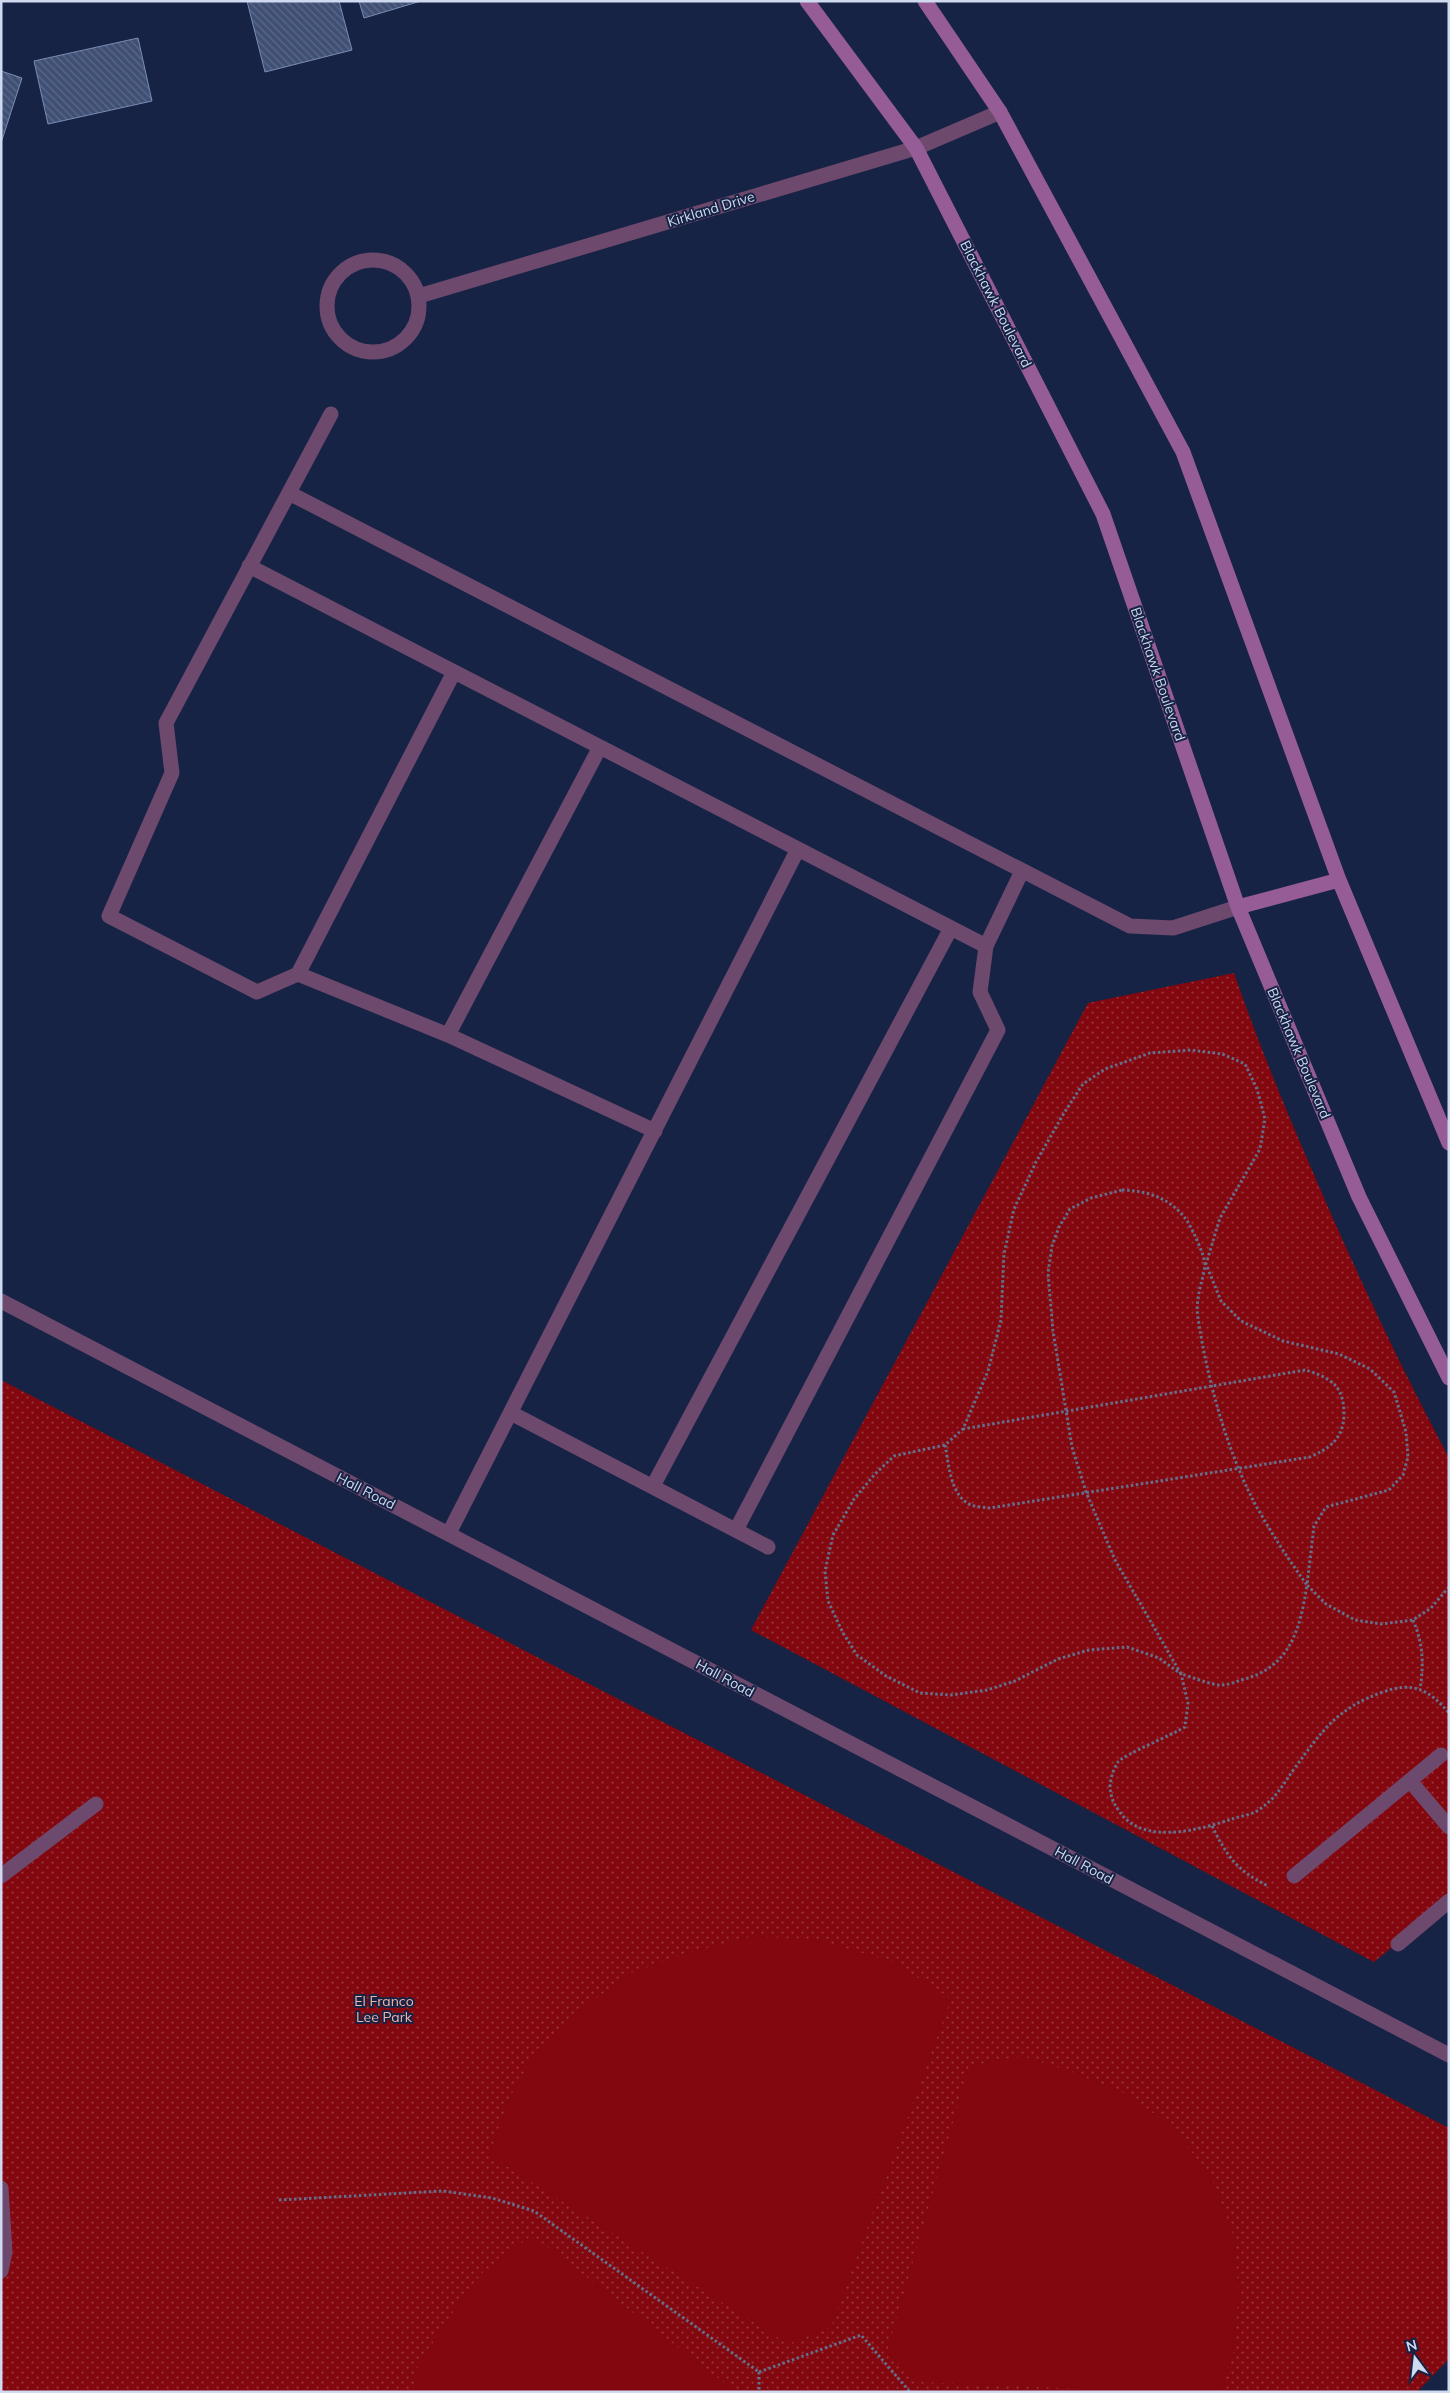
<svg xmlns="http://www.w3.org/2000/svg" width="1450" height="2393" viewBox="0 0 1450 2393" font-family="Mulish,sans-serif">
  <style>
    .park { fill: url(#park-dots) }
    .pitch { fill: #82070f }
    .building { fill: url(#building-back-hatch); stroke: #7a8cb5 }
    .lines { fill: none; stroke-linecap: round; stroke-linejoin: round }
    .path { stroke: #636f8b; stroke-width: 3; stroke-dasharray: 2.5 2.5; stroke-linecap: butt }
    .lane { stroke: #6d496e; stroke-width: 15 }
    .street { stroke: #6d496e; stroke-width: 15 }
    .secondary { stroke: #965c96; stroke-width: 15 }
    .labels { text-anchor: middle; stroke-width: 4; stroke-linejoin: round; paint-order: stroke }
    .street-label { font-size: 14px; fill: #cfd9ef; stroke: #162344 }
    .park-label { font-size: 14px; fill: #f2b1a9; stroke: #162344 }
  </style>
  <defs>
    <pattern id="park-dots" width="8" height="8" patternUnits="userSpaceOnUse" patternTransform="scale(1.25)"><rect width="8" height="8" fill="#82070f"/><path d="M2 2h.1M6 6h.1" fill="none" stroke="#98363e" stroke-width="1.8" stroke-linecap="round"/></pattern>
    <pattern id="building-back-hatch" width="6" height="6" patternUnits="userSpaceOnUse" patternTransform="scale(1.25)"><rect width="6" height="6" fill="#405075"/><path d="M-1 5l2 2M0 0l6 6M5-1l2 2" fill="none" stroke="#5b6989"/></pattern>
  </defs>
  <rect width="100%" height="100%" fill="#162344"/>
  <!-- park -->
  <path class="park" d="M 1234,973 C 1257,1040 1284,1105 1312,1170 C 1354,1268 1399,1364 1449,1458 L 1449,1901 L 1374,1962 L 751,1630 L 1088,1003 Z
    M 1,1380 L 1449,2128 L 1449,2359 L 1417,2392 L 1,2392 Z"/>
  <!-- pitch -->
  <path class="pitch" d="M 753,1936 L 819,1940 L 893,1962 L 951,1999 L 831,2327 L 788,2344 L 489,2155 L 509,2099 L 534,2054 L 577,2012 L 631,1973 L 691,1952 Z
    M 1022,2056 L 1075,2073 L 1129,2095 L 1174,2129 L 1211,2177 L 1233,2234 L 1239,2293 L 1233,2353 L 1221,2392 L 1157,2392 L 920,2382 L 887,2352 L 969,2066 Z
    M 532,2235 L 736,2392 L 737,2392 L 415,2392 L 417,2368 L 448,2319 L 482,2273 Z"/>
  <!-- building -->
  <path class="building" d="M 247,1 L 339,1 L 352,50 L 265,72 Z
    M 359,1 L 421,1 L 364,18 Z
    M 138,38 L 152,101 L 48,124 L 34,61 Z
    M 1,71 L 22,78 L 1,143 Z"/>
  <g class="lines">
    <!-- path -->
    <path class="path" d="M 1122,1190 C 1147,1191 1168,1197 1185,1218 C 1191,1225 1206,1258 1205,1266 C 1202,1284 1195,1299 1198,1318 C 1207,1378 1226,1448 1254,1502 C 1270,1531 1288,1559 1307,1585 C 1300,1630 1290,1668 1241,1680 C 1235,1682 1228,1685 1222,1685 C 1209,1685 1193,1677 1181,1674 L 1115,1560 L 1086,1492 L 1072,1447 L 1053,1331 L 1048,1273 L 1052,1246 L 1059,1227 L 1070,1209 L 1091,1198 Z
      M 945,1445 C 949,1464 950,1496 971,1505 C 976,1507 984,1507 990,1508 L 1310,1457 C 1330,1448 1343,1439 1344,1415 C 1344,1406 1343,1397 1338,1389 C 1332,1379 1316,1373 1305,1370 L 963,1429
      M 1449,1587 L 1431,1608 L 1413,1620 L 1381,1624 L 1355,1620 L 1326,1604 L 1307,1585 L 1314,1526 L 1326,1507 L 1389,1490 L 1403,1475 L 1408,1457 L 1406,1432 L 1394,1392 L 1370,1369 L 1339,1354 L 1283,1341 L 1241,1321 L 1221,1301 L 1206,1264 L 1220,1218 L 1260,1149 L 1265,1119 L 1257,1089 L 1245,1064 L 1222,1054 L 1191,1050 L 1150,1053 L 1105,1069 L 1083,1084 L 1064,1113 L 1036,1162 L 1014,1209 L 1004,1254 L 1001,1320 L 988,1371 L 963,1429 L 945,1445 L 894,1456 L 875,1474 L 854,1499 L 833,1535 L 825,1571 L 828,1601 L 843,1633 L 857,1655 L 886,1676 L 920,1693 L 951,1695 L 987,1690 L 1015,1681 L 1058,1659 L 1089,1650 L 1127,1647 L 1159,1658 L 1181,1674 L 1188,1703 L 1185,1727 C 1174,1734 1123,1755 1118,1762 C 1114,1768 1110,1779 1110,1787 C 1111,1798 1113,1802 1119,1811 C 1142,1846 1199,1830 1232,1819 C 1241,1816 1252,1815 1260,1809 C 1277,1797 1282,1786 1294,1769 C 1322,1731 1337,1708 1383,1692 C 1414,1681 1429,1690 1449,1713
      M 1413,1620 C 1423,1643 1424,1664 1420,1689
      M 1212,1826 C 1227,1856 1236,1870 1268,1886
      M 279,2200 L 443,2191 L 492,2198 L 534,2211 L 759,2372
      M 759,2372 L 861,2335 L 910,2392
      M 759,2372 L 759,2392"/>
    <!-- lane -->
    <path class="lane" d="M 331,414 L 166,723 L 172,773 L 109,916 L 257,992 L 298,974 L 448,1035 L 655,1131
      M 289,493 L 1130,926 L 1173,928 L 1238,907
      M 249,566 L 986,946
      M 298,974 L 454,672
      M 448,1035 L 600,747
      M 511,1413 L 768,1547
      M 653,1486 L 951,928
      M 736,1530 L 998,1030 L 980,992 L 986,946 L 1022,871
      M 449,1533 L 798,849
      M 1410,1781 L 1449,1827
      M 1,1876 L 96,1804
      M 1294,1876 L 1441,1755
      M 1398,1944 L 1449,1901"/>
    <!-- street -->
    <path class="street" d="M327 306a46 46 0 1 1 92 0a46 46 0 1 1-92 0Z
      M 419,296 L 916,148 L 1000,112
      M 1,1301 L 1449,2055
      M 1,2188 L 5,2252 L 1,2271"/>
    <!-- secondary -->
    <path class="secondary" d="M 807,1 L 916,148 L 1103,514 L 1238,907 L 1359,1197 L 1449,1378
      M 925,1 L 1000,112 L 1183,452 L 1339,880 L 1449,1143
      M 1238,907 L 1339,880"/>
  </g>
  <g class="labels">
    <!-- street labels -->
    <g class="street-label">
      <text transform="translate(711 209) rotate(-17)" y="5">Kirkland Drive</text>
      <text transform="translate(996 304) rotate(63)" y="5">Blackhawk Boulevard</text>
      <text transform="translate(1158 674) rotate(71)" y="5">Blackhawk Boulevard</text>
      <text transform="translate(1299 1053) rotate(67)" y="5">Blackhawk Boulevard</text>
      <text transform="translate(366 1491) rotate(27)" y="5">Hall Road</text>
      <text transform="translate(725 1678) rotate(28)" y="5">Hall Road</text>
      <text transform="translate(1084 1865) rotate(28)" y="5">Hall Road</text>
    </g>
    <!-- park labels -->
    <g class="park-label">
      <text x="384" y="2006">El Franco<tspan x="384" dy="16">Lee Park</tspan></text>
    </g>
  </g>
  <!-- border -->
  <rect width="1450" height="2393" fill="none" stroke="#cfd9ef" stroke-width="5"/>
  <!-- north arrow -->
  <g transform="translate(1415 2358) rotate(345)" stroke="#162344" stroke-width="4" paint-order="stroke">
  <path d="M0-4L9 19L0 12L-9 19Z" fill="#cfd9ef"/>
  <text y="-8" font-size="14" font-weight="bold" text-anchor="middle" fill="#cfd9ef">N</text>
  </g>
</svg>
